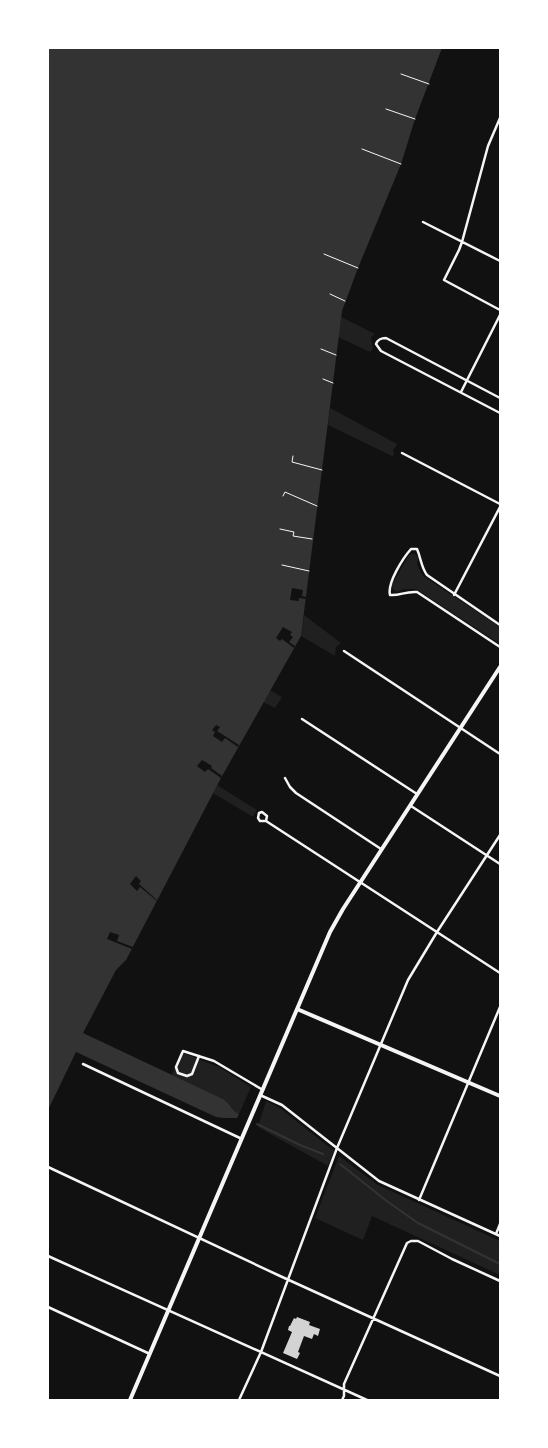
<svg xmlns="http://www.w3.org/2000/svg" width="548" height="1448" viewBox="0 0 548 1448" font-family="Mulish,sans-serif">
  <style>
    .green { fill: #202020 }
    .water { fill: #333 }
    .pier { fill: #111 }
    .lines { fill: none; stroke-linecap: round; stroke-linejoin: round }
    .stream { stroke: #333; stroke-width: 2 }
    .building { fill: #d3d3d3 }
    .path { stroke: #f5f5f5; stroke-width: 1 }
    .minor { stroke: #f5f5f5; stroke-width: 2.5 }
    .secondary { stroke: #f5f5f5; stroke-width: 4 }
  </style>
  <rect width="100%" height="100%" fill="#111"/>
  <!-- green -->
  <path class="green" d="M 341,317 L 375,334 L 371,337 L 373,349 L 370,352 L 338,337 Z
    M 330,408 L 397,444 L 393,450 L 394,455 L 392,456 L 328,425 Z
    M 412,554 L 415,554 L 418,558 L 417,565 L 423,576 L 500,627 L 500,644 L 416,589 L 404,589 L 397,592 L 393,589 L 392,585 L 409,555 Z
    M 304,615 L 341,643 L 336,647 L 335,656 L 301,636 Z
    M 270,690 L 282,697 L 275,708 L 263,702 Z
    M 217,785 L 257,810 L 253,817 L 213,793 Z
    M 180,1052 L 219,1067 L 251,1087 L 239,1114 C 232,1111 230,1103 223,1099 L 172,1075 Z
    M 266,1101 L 280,1108 L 334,1151 L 328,1166 L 258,1127 Z
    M 339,1156 L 378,1185 L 500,1241 L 500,1275 L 372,1216 L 363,1240 L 315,1218 Z"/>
  <!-- water -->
  <path class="water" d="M 48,48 L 442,48 L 415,119 L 401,164 L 358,268 L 342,311 L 301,636 L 221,778 L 126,960 L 116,970 L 83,1033 L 223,1099 C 230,1103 232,1111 239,1114 L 237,1118 L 223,1118 L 216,1117 L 76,1052 L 48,1110 Z"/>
  <!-- pier -->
  <path class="pier" d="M 292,588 L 303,590 L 302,596 L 306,597 L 306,599 L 299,598 L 299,601 L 290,600 Z
    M 283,627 L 292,632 L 290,635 L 293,637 L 289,642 L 295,646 L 294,648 L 282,639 L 280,641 L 276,638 Z
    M 216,725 L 220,727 L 217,731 L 239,745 L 238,747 L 225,738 L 222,742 L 213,736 L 215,732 L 212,730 Z
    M 202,760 L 212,766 L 211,768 L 222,776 L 221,778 L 208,769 L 205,772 L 197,766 Z
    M 136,876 L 141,881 L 139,884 L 157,900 L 157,901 L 140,887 L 137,891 L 130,884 Z
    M 110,932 L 119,935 L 117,941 L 133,947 L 132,949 L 107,939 Z"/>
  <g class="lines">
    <!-- stream -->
    <path class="stream" d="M 257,1124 L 300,1145 L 323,1154
      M 340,1164 L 388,1202 L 418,1223 L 500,1264"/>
  </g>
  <!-- building -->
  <path class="building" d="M 297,1317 L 310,1322 L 309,1325 L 320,1329 L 318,1336 L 314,1334 L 312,1339 L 304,1336 L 298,1352 L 300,1353 L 297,1359 L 283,1353 L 292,1332 L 288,1330 L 289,1326 L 290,1326 L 294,1318 L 296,1319 Z"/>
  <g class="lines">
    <!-- path -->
    <path class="path" d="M 401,74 L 429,84
      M 386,109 L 415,119
      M 362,149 L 401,164
      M 324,254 L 358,268
      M 330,294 L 345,301
      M 321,349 L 336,355
      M 323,379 L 333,383
      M 293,456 L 292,462 L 322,470
      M 283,496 L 285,492 L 317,506
      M 280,529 L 294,532 L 293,536 L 312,539
      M 282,565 L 309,571"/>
    <!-- minor -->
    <path class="minor" d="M 500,118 L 488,146 L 462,242 L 459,250 L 444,280 L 500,310
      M 423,222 L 500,261
      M 461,392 L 500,315
      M 500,398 L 386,338 C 381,338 378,339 376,344 L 381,351 L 500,413
      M 402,453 L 500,504
      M 454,595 L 500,507
      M 500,625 L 427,575 C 421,567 421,558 417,549 L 411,549 C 403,558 387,583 390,595 C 400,596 405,591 417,592 L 500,647
      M 344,651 L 500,754
      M 302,719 L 417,794
      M 285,778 L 290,787 L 296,793 L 381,849
      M 411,806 L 500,864
      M 266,821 L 267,816 L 262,812 L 259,813 L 258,818 L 260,821 L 266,821 L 500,973
      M 199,1056 L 192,1074 L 187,1076 L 178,1073 L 176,1067 L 183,1051 L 214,1061 L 263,1090
      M 83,1064 L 242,1139
      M 260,1095 L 282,1105 L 379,1181 L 500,1236
      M 48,1167 L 280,1276 L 500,1376
      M 419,1200 L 500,1007
      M 496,1234 L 500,1224
      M 48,1256 L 367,1400
      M 48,1307 L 150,1354
      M 239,1400 L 261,1352 L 337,1148 L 408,980 L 437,932 L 500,835
      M 342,1400 L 344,1396 L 344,1384 L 407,1243 L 411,1241 L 418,1241 L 452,1259 L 500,1281"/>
    <!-- secondary -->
    <path class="secondary" d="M 297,1009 L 500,1096
      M 130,1400 L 330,932 L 343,909 L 500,667"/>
  </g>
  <!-- border -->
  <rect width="548" height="1448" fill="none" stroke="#ffffff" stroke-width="98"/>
</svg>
